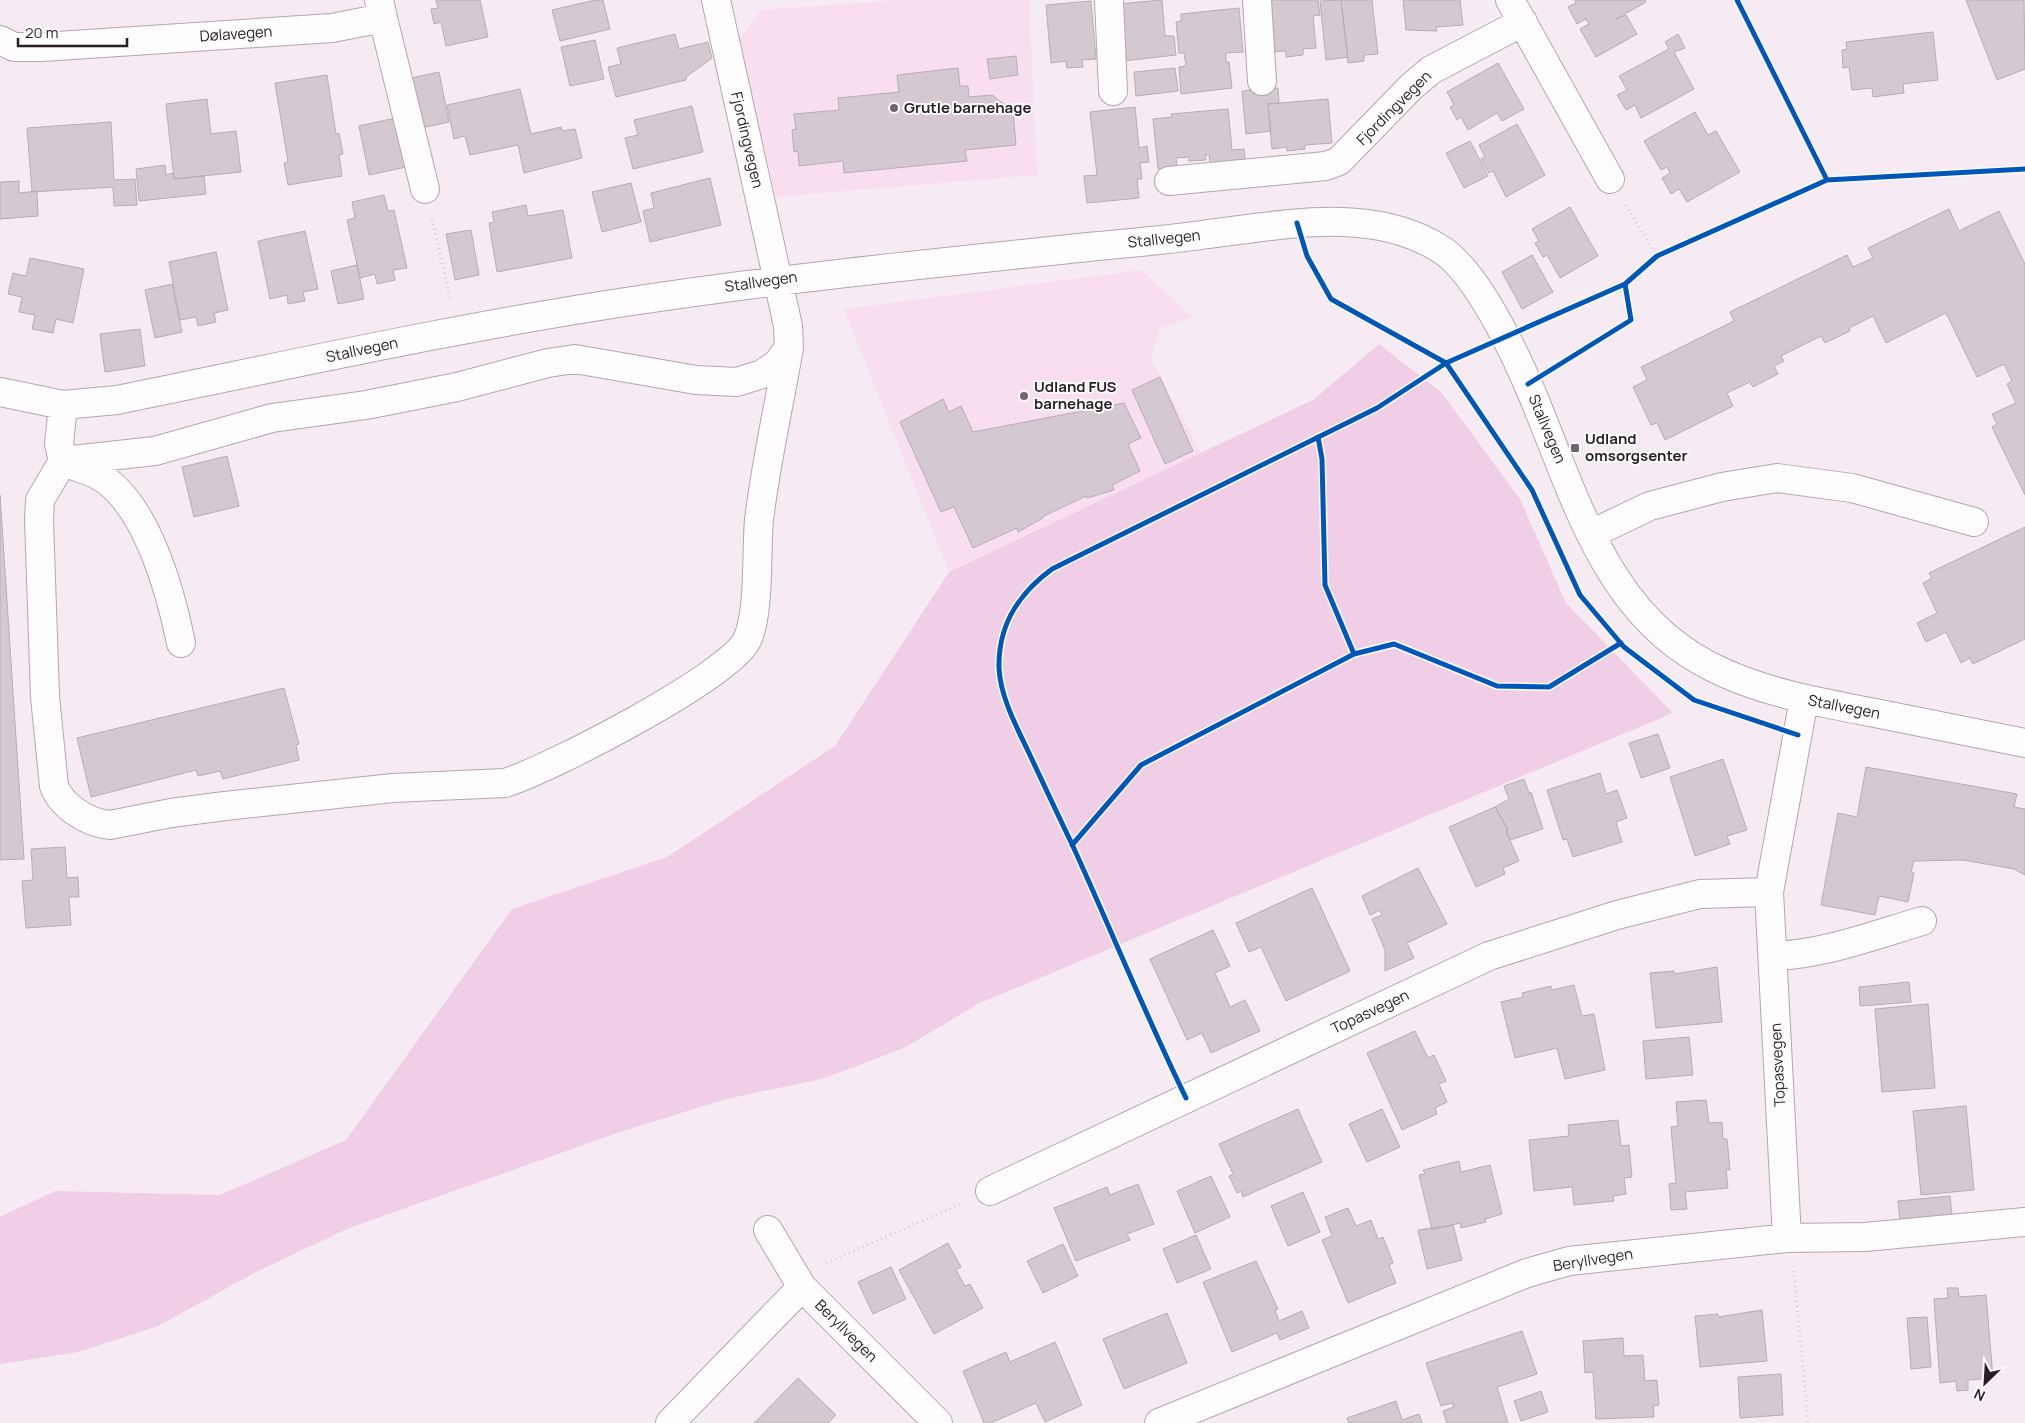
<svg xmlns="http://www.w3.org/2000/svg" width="2025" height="1423" viewBox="0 0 2025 1423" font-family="Manrope,sans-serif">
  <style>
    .built { fill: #f9def0 }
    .green { fill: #f0cee5 }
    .building { fill: #d4c9d1; stroke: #b8adb5 }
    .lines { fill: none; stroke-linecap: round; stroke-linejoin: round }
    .minor-casing { stroke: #b2a7ae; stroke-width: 30 }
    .path { stroke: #d2ced0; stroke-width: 3; stroke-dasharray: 1 4; stroke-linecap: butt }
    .minor { stroke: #fefcfd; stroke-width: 28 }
    .cycleway-casing { stroke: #fbfbfb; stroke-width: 8 }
    .cycleway { stroke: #0057b8; stroke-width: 5 }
    .poi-dot { fill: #71666e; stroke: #fbfbfb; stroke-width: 2 }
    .labels { text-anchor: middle; stroke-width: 4; stroke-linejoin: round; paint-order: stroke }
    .street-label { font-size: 15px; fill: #2a1e26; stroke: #fbfbfb }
    .poi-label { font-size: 15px; font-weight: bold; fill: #2a1e26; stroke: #fbfbfb; text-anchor: start }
  </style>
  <rect width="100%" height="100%" fill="#f6ebf3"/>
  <!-- built -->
  <path class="built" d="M 896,0 L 1029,0 L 1037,175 L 776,197 L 738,42 L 761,10 Z
    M 1141,270 L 1192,317 L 1160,328 L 1151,359 L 1201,453 L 949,572 L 844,309 Z"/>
  <!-- green -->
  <path class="green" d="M 1379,344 L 1441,392 L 1520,499 L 1566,603 L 1673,713 L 980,1003 L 904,1048 L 822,1079 L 726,1099 L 620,1132 L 349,1228 L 256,1272 L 158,1326 L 78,1352 L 0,1364 L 0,1217 L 55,1191 L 220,1195 L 346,1140 L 512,909 L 667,857 L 835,746 L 949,572 L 1313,400 Z"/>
  <!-- building -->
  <path class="building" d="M 436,0 L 480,0 L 488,37 L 446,46 L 441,22 L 434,24 L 431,9 L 438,8 Z
    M 595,0 L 603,0 L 610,29 L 560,41 L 552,10 Z
    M 1162,0 L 1165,36 L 1174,36 L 1176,55 L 1123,61 L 1118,4 Z
    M 1267,0 L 1318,0 L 1320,15 L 1313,16 L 1316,48 L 1303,49 L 1303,55 L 1286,57 L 1286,51 L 1272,52 Z
    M 1341,0 L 1372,0 L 1378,54 L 1364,55 L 1364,61 L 1348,63 Z
    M 1341,0 L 1348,57 L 1326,60 L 1320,1 Z
    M 1403,0 L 1460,0 L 1463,25 L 1436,27 L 1437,31 L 1406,30 Z
    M 1575,0 L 1645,0 L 1646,2 L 1616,19 L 1626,15 L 1637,34 L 1596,57 L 1580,29 L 1589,24 L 1586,19 L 1577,24 L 1568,7 L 1576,3 Z
    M 1966,0 L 2024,0 L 2025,69 L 1997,80 Z
    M 1091,1 L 1096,59 L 1082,60 L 1083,67 L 1067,68 L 1066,61 L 1051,63 L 1046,5 Z
    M 1239,8 L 1243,52 L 1226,53 L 1226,62 L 1229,62 L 1232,88 L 1181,94 L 1179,67 L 1186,66 L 1184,53 L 1179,53 L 1176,22 L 1181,21 L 1181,14 Z
    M 1933,32 L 1938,80 L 1903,84 L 1904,93 L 1873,97 L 1872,88 L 1852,90 L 1849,67 L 1843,68 L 1842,50 L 1847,49 L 1846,42 Z
    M 675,34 L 679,49 L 708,42 L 712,58 L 686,77 L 686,80 L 616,97 L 608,67 L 621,64 L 617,48 Z
    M 1678,34 L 1685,48 L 1674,52 L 1694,89 L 1641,118 L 1635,105 L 1626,110 L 1617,95 L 1627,90 L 1619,76 L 1669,49 L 1665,42 Z
    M 595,40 L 604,79 L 570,86 L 561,47 Z
    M 1016,56 L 1018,75 L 990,79 L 987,59 Z
    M 1498,63 L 1524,109 L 1502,121 L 1497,113 L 1468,130 L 1461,117 L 1457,120 L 1450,107 L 1454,105 L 1447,92 Z
    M 958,68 L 960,86 L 968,86 L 969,97 L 992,95 L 1013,111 L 1016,145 L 965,150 L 967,161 L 844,173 L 843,161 L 799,166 L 798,151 L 794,152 L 792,130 L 796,129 L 794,114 L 839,110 L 838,98 L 899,92 L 897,75 Z
    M 1175,68 L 1178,91 L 1136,96 L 1134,72 Z
    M 439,72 L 449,122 L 421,128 L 411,78 Z
    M 327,75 L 336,134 L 339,133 L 343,154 L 339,155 L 342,176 L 288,185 L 284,163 L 288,162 L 275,83 Z
    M 1278,88 L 1279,103 L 1268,104 L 1271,131 L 1246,134 L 1242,91 Z
    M 520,89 L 531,134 L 561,127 L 562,131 L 575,129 L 582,158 L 524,173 L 518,145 L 470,155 L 465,136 L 454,139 L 447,105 Z
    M 207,99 L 211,134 L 236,131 L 241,172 L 174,179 L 166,104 Z
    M 1328,99 L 1332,143 L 1305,145 L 1305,149 L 1287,151 L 1287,147 L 1272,149 L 1268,104 Z
    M 692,106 L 703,152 L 633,169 L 625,138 L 638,135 L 634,120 Z
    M 1135,107 L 1139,148 L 1147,146 L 1149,162 L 1140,163 L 1142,179 L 1137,179 L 1139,198 L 1087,203 L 1084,176 L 1097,175 L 1090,112 Z
    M 1228,109 L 1232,150 L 1244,149 L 1246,165 L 1211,169 L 1209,155 L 1205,155 L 1206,160 L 1189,161 L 1189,157 L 1176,158 L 1177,167 L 1158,169 L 1153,119 L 1172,117 L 1171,114 Z
    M 1695,112 L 1708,135 L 1716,131 L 1740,172 L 1687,202 L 1679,189 L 1671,194 L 1662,178 L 1670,173 L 1667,167 L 1661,170 L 1644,141 Z
    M 395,118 L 406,167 L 369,175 L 359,126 Z
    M 111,122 L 114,180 L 135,179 L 137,205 L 114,206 L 113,187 L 32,192 L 27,128 Z
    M 1517,124 L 1545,175 L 1506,197 L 1493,171 L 1489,173 L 1481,159 L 1485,157 L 1479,145 Z
    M 1470,141 L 1488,176 L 1464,188 L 1446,153 Z
    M 165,165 L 166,175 L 173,173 L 174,179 L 204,176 L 206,194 L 139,201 L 136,169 Z
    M 710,178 L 721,225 L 650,242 L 643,211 L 654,208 L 651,193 Z
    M 19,181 L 19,193 L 37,191 L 38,216 L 0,219 L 0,182 Z
    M 631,183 L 641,222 L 602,232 L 592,192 Z
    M 384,195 L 388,211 L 394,210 L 407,268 L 393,270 L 395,280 L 377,284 L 375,274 L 360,278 L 347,220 L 355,218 L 352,202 Z
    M 526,205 L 528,216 L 563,210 L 572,258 L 497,272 L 489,223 L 494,222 L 492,212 Z
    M 1570,207 L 1598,256 L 1560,278 L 1547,255 L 1543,257 L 1535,243 L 1539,241 L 1532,229 Z
    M 1949,209 L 1959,231 L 1999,211 L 2025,264 L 2025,495 L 1992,427 L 1997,424 L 1992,414 L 2016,403 L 2007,384 L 2012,381 L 2004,364 L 1977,377 L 1946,313 L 1886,343 L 1873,316 L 1849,328 L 1850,331 L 1825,343 L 1821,336 L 1781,356 L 1784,361 L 1774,366 L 1778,374 L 1753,387 L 1750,382 L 1727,393 L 1733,406 L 1665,440 L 1657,423 L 1651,425 L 1633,387 L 1647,380 L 1641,367 L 1734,321 L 1730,312 L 1847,255 L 1853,267 L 1873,258 L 1868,248 Z
    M 471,230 L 479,275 L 455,280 L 446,234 Z
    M 305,231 L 318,289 L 303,292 L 305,301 L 288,304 L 287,295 L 270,299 L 258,241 Z
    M 216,252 L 228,310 L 214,313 L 216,322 L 198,326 L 196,317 L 180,320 L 169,262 Z
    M 1532,255 L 1553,292 L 1522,309 L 1502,272 Z
    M 30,258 L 84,269 L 73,323 L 56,319 L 53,333 L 32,329 L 35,315 L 19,312 L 22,297 L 8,294 L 13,273 L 26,276 Z
    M 357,265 L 364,299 L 338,304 L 331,271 Z
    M 172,284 L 182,332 L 155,338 L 145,290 Z
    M 140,329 L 145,366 L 105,372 L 100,334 Z
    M 1160,377 L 1193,451 L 1165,464 L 1132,390 Z
    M 943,399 L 949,412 L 961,406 L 973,432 L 1124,403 L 1141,438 L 1128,444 L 1140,471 L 1112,485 L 1114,490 L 1087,498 L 1086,496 L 1042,517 L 1043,518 L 1018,532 L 1017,528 L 973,548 L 954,507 L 941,512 L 900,422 Z
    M 227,456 L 239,506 L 194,517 L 182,467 Z
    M 0,495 L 24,859 L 0,860 Z
    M 2025,527 L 2025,639 L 1973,664 L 1970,658 L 1961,663 L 1946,632 L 1926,642 L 1917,623 L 1937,613 L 1923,583 L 1932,578 L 1929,573 Z
    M 284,688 L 299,744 L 296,745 L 299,760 L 223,779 L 220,771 L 198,776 L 196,770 L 91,797 L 77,738 Z
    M 1658,734 L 1670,768 L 1641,778 L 1629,743 Z
    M 1723,759 L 1747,830 L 1727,836 L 1730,844 L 1695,856 L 1670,777 Z
    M 1866,767 L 2017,794 L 2014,807 L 2025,809 L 2025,875 L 2014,869 L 1963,860 L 1914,861 L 1911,872 L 1914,873 L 1908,902 L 1879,896 L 1875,915 L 1821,905 L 1838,813 L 1857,817 Z
    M 1600,773 L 1606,794 L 1617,790 L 1627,818 L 1616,822 L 1622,842 L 1573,857 L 1567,839 L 1563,840 L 1547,790 Z
    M 1524,779 L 1529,793 L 1531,792 L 1543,829 L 1510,840 L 1506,831 L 1508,830 L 1495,807 L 1509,799 L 1504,786 Z
    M 1495,807 L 1508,830 L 1506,831 L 1519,861 L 1503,868 L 1505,874 L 1476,887 L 1449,827 Z
    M 65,847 L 67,878 L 78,877 L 79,897 L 69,897 L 71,925 L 26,928 L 22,881 L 33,880 L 31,849 Z
    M 1418,868 L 1447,924 L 1407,943 L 1414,958 L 1385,971 L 1385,950 L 1372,919 L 1382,915 L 1380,910 L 1370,915 L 1362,896 Z
    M 1312,888 L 1350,971 L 1286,1001 L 1261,947 L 1249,952 L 1236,923 Z
    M 1213,930 L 1230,966 L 1215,973 L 1230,1007 L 1245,1000 L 1260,1031 L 1211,1053 L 1202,1033 L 1187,1040 L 1150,959 Z
    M 1717,967 L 1722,1022 L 1656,1028 L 1650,973 L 1674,971 L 1674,974 Z
    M 1909,982 L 1911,1002 L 1860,1006 L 1859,987 Z
    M 1574,985 L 1582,1016 L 1594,1014 L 1605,1070 L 1565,1079 L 1557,1048 L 1515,1058 L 1501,1002 L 1523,997 L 1522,993 L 1551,986 L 1552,990 Z
    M 1928,1004 L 1935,1088 L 1882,1092 L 1875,1009 Z
    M 1415,1031 L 1428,1058 L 1434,1055 L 1446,1081 L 1439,1084 L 1447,1102 L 1435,1108 L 1437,1114 L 1402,1130 L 1367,1053 Z
    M 1689,1037 L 1693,1075 L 1646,1079 L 1643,1041 Z
    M 1706,1100 L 1709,1123 L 1722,1122 L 1723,1139 L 1727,1139 L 1730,1170 L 1726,1170 L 1728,1188 L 1685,1192 L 1687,1209 L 1671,1210 L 1669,1184 L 1676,1183 L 1671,1127 L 1678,1126 L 1676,1102 Z
    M 1966,1106 L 1974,1190 L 1921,1195 L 1913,1111 Z
    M 1298,1109 L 1322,1162 L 1243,1197 L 1241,1191 L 1237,1193 L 1229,1176 L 1233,1174 L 1219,1144 Z
    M 1382,1109 L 1400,1147 L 1367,1162 L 1349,1124 Z
    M 1618,1120 L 1621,1146 L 1629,1145 L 1632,1177 L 1624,1178 L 1626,1194 L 1613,1196 L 1614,1201 L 1574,1205 L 1572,1187 L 1534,1191 L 1529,1140 L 1569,1136 L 1568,1125 Z
    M 1459,1161 L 1461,1172 L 1490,1165 L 1502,1214 L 1485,1219 L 1486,1222 L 1461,1228 L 1460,1223 L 1432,1230 L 1419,1175 L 1425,1174 L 1423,1170 Z
    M 1211,1176 L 1230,1217 L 1195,1233 L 1177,1191 Z
    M 1138,1184 L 1154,1224 L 1127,1234 L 1130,1240 L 1076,1261 L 1054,1208 L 1107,1187 L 1110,1195 Z
    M 1303,1192 L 1320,1232 L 1288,1246 L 1271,1206 Z
    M 1950,1196 L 1952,1215 L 1900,1221 L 1898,1201 Z
    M 1348,1208 L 1356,1226 L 1371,1220 L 1378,1239 L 1383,1237 L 1393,1263 L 1389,1265 L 1396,1283 L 1348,1303 L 1322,1240 L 1332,1236 L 1325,1217 Z
    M 1453,1225 L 1462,1260 L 1427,1269 L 1418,1230 Z
    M 1196,1235 L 1211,1269 L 1177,1283 L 1163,1249 Z
    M 948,1243 L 961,1267 L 956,1270 L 965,1286 L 970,1284 L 983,1308 L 934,1334 L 899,1270 Z
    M 1063,1244 L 1078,1276 L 1043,1293 L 1027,1261 Z
    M 1256,1261 L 1278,1309 L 1275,1310 L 1279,1321 L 1302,1311 L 1309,1328 L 1280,1340 L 1277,1333 L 1232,1352 L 1203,1282 Z
    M 891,1267 L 906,1299 L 873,1314 L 858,1282 Z
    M 1947,1288 L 1958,1288 L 1959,1297 L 1986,1295 L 1993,1378 L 1968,1380 L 1968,1390 L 1957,1391 L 1956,1381 L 1940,1383 L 1934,1299 L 1948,1298 Z
    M 1762,1310 L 1767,1361 L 1700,1367 L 1695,1316 L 1718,1314 L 1718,1317 Z
    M 1167,1313 L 1187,1363 L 1124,1389 L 1103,1339 Z
    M 1927,1317 L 1931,1367 L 1911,1369 L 1907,1318 Z
    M 1522,1331 L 1537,1374 L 1497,1387 L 1508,1423 L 1447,1423 L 1443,1411 L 1454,1407 L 1452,1403 L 1441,1406 L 1426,1363 Z
    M 1623,1338 L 1624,1356 L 1643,1355 L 1645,1381 L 1657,1380 L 1659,1405 L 1653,1406 L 1654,1417 L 1596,1419 L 1593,1372 L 1585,1373 L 1583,1341 Z
    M 1055,1342 L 1082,1405 L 1045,1422 L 1036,1403 L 991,1423 L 984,1423 L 963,1371 L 1006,1352 L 1010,1362 Z
    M 1781,1374 L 1783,1415 L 1740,1418 L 1738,1377 Z
    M 798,1378 L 836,1415 L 828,1423 L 754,1423 Z
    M 1541,1391 L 1548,1412 L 1521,1421 L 1514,1401 Z
    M 1396,1401 L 1402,1420 L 1419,1414 L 1422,1423 L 1349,1423 L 1347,1418 Z"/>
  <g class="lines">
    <defs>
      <path id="minor" d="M 1109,0 L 1113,91
        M 1257,0 L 1262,81
        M 1510,0 L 1610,179
        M 383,18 L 425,189
        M 0,40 L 14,47 L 42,47 L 332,28 L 383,18 L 379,0
        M 1169,181 L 1326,166 L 1339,161 L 1411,87 L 1431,70 L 1523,22
        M 0,392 L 63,405 L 117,400 C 289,365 459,327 632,301 C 784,278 936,263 1088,247 C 1128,243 1168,240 1208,234 C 1284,225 1373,205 1442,250 C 1478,274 1516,355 1533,396 C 1558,456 1579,521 1614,576 C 1678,677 1766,692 1875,713 C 1925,723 1975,733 2025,743
        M 63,405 L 59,444 L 63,461
        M 63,461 L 40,500 L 39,520 L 45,697 L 54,786 C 62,807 88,823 110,825 L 171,813 L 225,806 L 393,788 L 505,783 C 548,770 730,676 747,640 C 760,613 756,552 759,520 C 766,462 779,405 789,348
        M 63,461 L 155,451 L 272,418 L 366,405 L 457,387 L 548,363 L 575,359 L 696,380 L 737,382 L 762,374 L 777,364 L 789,348 L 788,326 L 716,0
        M 69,464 C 79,468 92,471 101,477 C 147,505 171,593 181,643
        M 1591,534 L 1650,506 L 1722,487 L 1777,478 L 1852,488 L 1974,522
        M 1773,956 C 1825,954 1872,936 1922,921
        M 990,1191 L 1489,956 L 1617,915 L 1700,894 L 1769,892
        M 768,1230 L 802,1287 L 938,1423
        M 1787,1238 L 1769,892 L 1804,699
        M 670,1423 L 802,1287
        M 1159,1423 L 1527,1273 L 1569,1261 L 1787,1238 L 1865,1237 L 2025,1222"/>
    </defs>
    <!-- minor casing -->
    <use href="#minor" class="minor-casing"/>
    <!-- path -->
    <path class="path" d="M 1626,205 L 1657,256
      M 432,219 L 450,298
      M 826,1263 L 962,1203
      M 1794,1271 L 1808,1423"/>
    <!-- minor -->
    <use href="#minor" class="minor"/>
    <defs>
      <path id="cycleway" d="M 1737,0 L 1827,180
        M 1297,223 L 1307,256 L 1331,299 L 1446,363 L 1532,490 L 1580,595 L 1624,647 L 1694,700 L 1798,735
        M 1528,384 L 1631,320 L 1625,284 L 1657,256 L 1827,180 L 2025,169
        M 1318,437 L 1322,459 L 1325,585 L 1354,654
        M 1072,845 L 1141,765 L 1354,654 L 1394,644 L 1497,686 L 1549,687 L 1621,643
        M 1186,1098 C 1145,1014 1110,927 1071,842 C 1057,813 1043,783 1029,753 C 1017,728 1000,696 999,668 C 998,625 1018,594 1052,569 L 1377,408 L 1446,363 L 1625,284"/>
    </defs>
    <!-- cycleway casing -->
    <use href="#cycleway" class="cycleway-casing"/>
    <!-- cycleway -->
    <use href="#cycleway" class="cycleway"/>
  </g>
  <!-- markers -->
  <g class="poi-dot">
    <circle cx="894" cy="108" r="5"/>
    <circle cx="1024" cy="396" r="5"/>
    <rect x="1570" y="443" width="10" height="10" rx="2.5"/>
  </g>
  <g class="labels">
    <!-- street labels -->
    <g class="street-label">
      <text transform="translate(236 34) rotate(-4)" y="5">Dølavegen</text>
      <text transform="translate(1394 108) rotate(-45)" y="5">Fjordingvegen</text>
      <text transform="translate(747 140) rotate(77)" y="5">Fjordingvegen</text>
      <text transform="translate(1164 239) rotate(-6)" y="5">Stallvegen</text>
      <text transform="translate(761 282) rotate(-8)" y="5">Stallvegen</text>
      <text transform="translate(362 350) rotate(-12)" y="5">Stallvegen</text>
      <text transform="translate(1547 429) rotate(67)" y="5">Stallvegen</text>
      <text transform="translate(1844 707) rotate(11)" y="5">Stallvegen</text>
      <text transform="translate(1370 1012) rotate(-25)" y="5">Topasvegen</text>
      <text transform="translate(1778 1065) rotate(-93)" y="5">Topasvegen</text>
      <text transform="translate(1593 1260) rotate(-9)" y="5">Beryllvegen</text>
      <text transform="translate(846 1331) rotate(45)" y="5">Beryllvegen</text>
    </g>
    <!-- poi labels -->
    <g class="poi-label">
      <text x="904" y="113">Grutle barnehage</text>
      <text x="1034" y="392">Udland FUS<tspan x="1034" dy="17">barnehage</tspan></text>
      <text x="1585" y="444">Udland<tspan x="1585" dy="17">omsorgsenter</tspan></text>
    </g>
  </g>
  <!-- north arrow -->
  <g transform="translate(1985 1383) rotate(205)" stroke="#fbfbfb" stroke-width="4" paint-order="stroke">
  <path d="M0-4L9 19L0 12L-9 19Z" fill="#2a1e26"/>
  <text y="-8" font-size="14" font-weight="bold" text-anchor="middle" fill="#2a1e26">N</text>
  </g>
  <!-- scale -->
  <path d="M18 38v8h109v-8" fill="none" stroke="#2a1e26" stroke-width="2.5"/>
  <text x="25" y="38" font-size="15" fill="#2a1e26" stroke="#fbfbfb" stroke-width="4" paint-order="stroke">20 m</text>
</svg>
